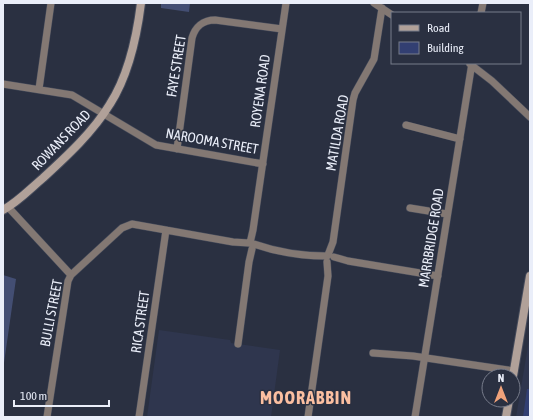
<svg xmlns="http://www.w3.org/2000/svg" width="533" height="420" viewBox="0 0 533 420" font-family="'Asap Condensed',sans-serif">
  <style>
    .built { fill: #2f364e }
    .green { fill: #434e73 }
    .building { fill: #323f72 }
    .lines { fill: none; stroke-linecap: round; stroke-linejoin: round }
    .street-casing { stroke: #454b5b; stroke-width: 8 }
    .secondary-casing { stroke: #454b5b; stroke-width: 10 }
    .street { stroke: #837873; stroke-width: 7 }
    .secondary { stroke: #b1a199; stroke-width: 8 }
    .labels { text-anchor: middle; stroke-width: 3; stroke-linejoin: round; paint-order: stroke }
    .street-label { font-size: 14px; fill: #eaeef9; stroke: #2a3041 }
    .district-label { font-size: 18px; font-weight: bold; letter-spacing: 1px; fill: #fbbfa1; stroke: #2a3041 }
  </style>
  <rect width="100%" height="100%" fill="#2a3041"/>
  <!-- built -->
  <path class="built" d="M 159,330 L 230,340 L 231,343 L 280,350 L 271,417 L 147,417 Z
    M 530,332 L 530,417 L 516,417 L 528,346 Z"/>
  <!-- green -->
  <path class="green" d="M 161,3 L 190,3 L 189,12 L 161,8 Z
    M 3,275 L 16,279 L 3,370 Z"/>
  <!-- building -->
  <path class="building" d="M 527,389 L 530,389 L 530,417 L 523,417 Z"/>
  <g class="lines">
    <defs>
      <path id="street" d="M 374,3 L 392,15
        M 481,13 L 483,3
        M 470,64 L 492,81 L 530,117
        M 3,84 L 72,95 L 156,145 L 263,164
        M 39,89 L 51,3
        M 406,125 L 460,139
        M 177,149 L 192,38 C 195,27 203,20 215,20 L 282,29
        M 8,207 L 71,275
        M 410,208 L 447,214
        M 250,243 L 253,230 L 286,3
        M 254,244 C 277,252 303,256 327,256
        M 328,255 L 333,242 L 353,100 L 355,93 L 374,59 L 382,8
        M 334,257 L 348,261 L 438,276
        M 238,344 L 249,262 L 252,249
        M 373,353 L 413,356 L 514,371
        M 47,417 L 68,281 L 71,275 L 122,228 L 132,224 L 233,242 L 249,243
        M 139,417 L 166,230
        M 308,417 L 328,276 L 327,262
        M 415,417 L 472,63"/>
      <path id="secondary" d="M 3,210 C 18,202 30,189 43,178 C 67,156 93,132 110,104 C 128,76 137,35 141,3
        M 513,376 L 530,276
        M 506,417 L 509,400"/>
    </defs>
    <!-- street casing -->
    <use href="#street" class="street-casing"/>
    <!-- secondary casing -->
    <use href="#secondary" class="secondary-casing"/>
    <!-- street -->
    <use href="#street" class="street"/>
    <!-- secondary -->
    <use href="#secondary" class="secondary"/>
  </g>
  <g class="labels">
    <!-- street labels -->
    <g class="street-label">
      <text transform="translate(176 66) rotate(-81)" y="5">FAYE STREET</text>
      <text transform="translate(260 91) rotate(-82)" y="5">ROYENA ROAD</text>
      <text transform="translate(337 133) rotate(-80)" y="5">MATILDA ROAD</text>
      <text transform="translate(61 140) rotate(-46)" y="5">ROWANS ROAD</text>
      <text transform="translate(212 141) rotate(10)" y="5">NAROOMA STREET</text>
      <text transform="translate(431 238) rotate(-81)" y="5">MARRBRIDGE ROAD</text>
      <text transform="translate(51 313) rotate(-79)" y="5">BULLI STREET</text>
      <text transform="translate(140 322) rotate(-82)" y="5">RICA STREET</text>
    </g>
    <!-- district labels -->
    <g class="district-label">
      <text x="306" y="404">MOORABBIN</text>
    </g>
  </g>
  <!-- border -->
  <rect width="533" height="420" fill="none" stroke="#eaeef9" stroke-width="8"/>
  <!-- legend -->
  <rect x="391" y="12" width="130" height="52" fill="#2a3041" stroke="#777c8b"/>
  <rect x="399" y="25" width="20" height="6" fill="#b1a199" stroke="#777c8b"/>
  <text x="427" y="32" font-size="12" fill="#eaeef9">Road</text>
  <rect x="399" y="42" width="20" height="12" fill="#323f72" stroke="#777c8b"/>
  <text x="427" y="52" font-size="12" fill="#eaeef9">Building</text>
  <!-- north arrow -->
  <g transform="translate(501 388)"><circle r="19" fill="#2a3041" stroke="#777c8b"/>
  <path d="M0-3L7 15L0 10L-7 15Z" fill="#f0a27a"/>
  <text y="-6" font-size="11" font-weight="bold" text-anchor="middle" fill="#eaeef9">N</text>
  </g>
  <!-- scale -->
  <path d="M14 400v6h95v-6" fill="none" stroke="#eaeef9" stroke-width="2"/>
  <text x="20" y="400" font-size="12" fill="#eaeef9" stroke="#2a3041" stroke-width="3" paint-order="stroke">100 m</text>
</svg>
